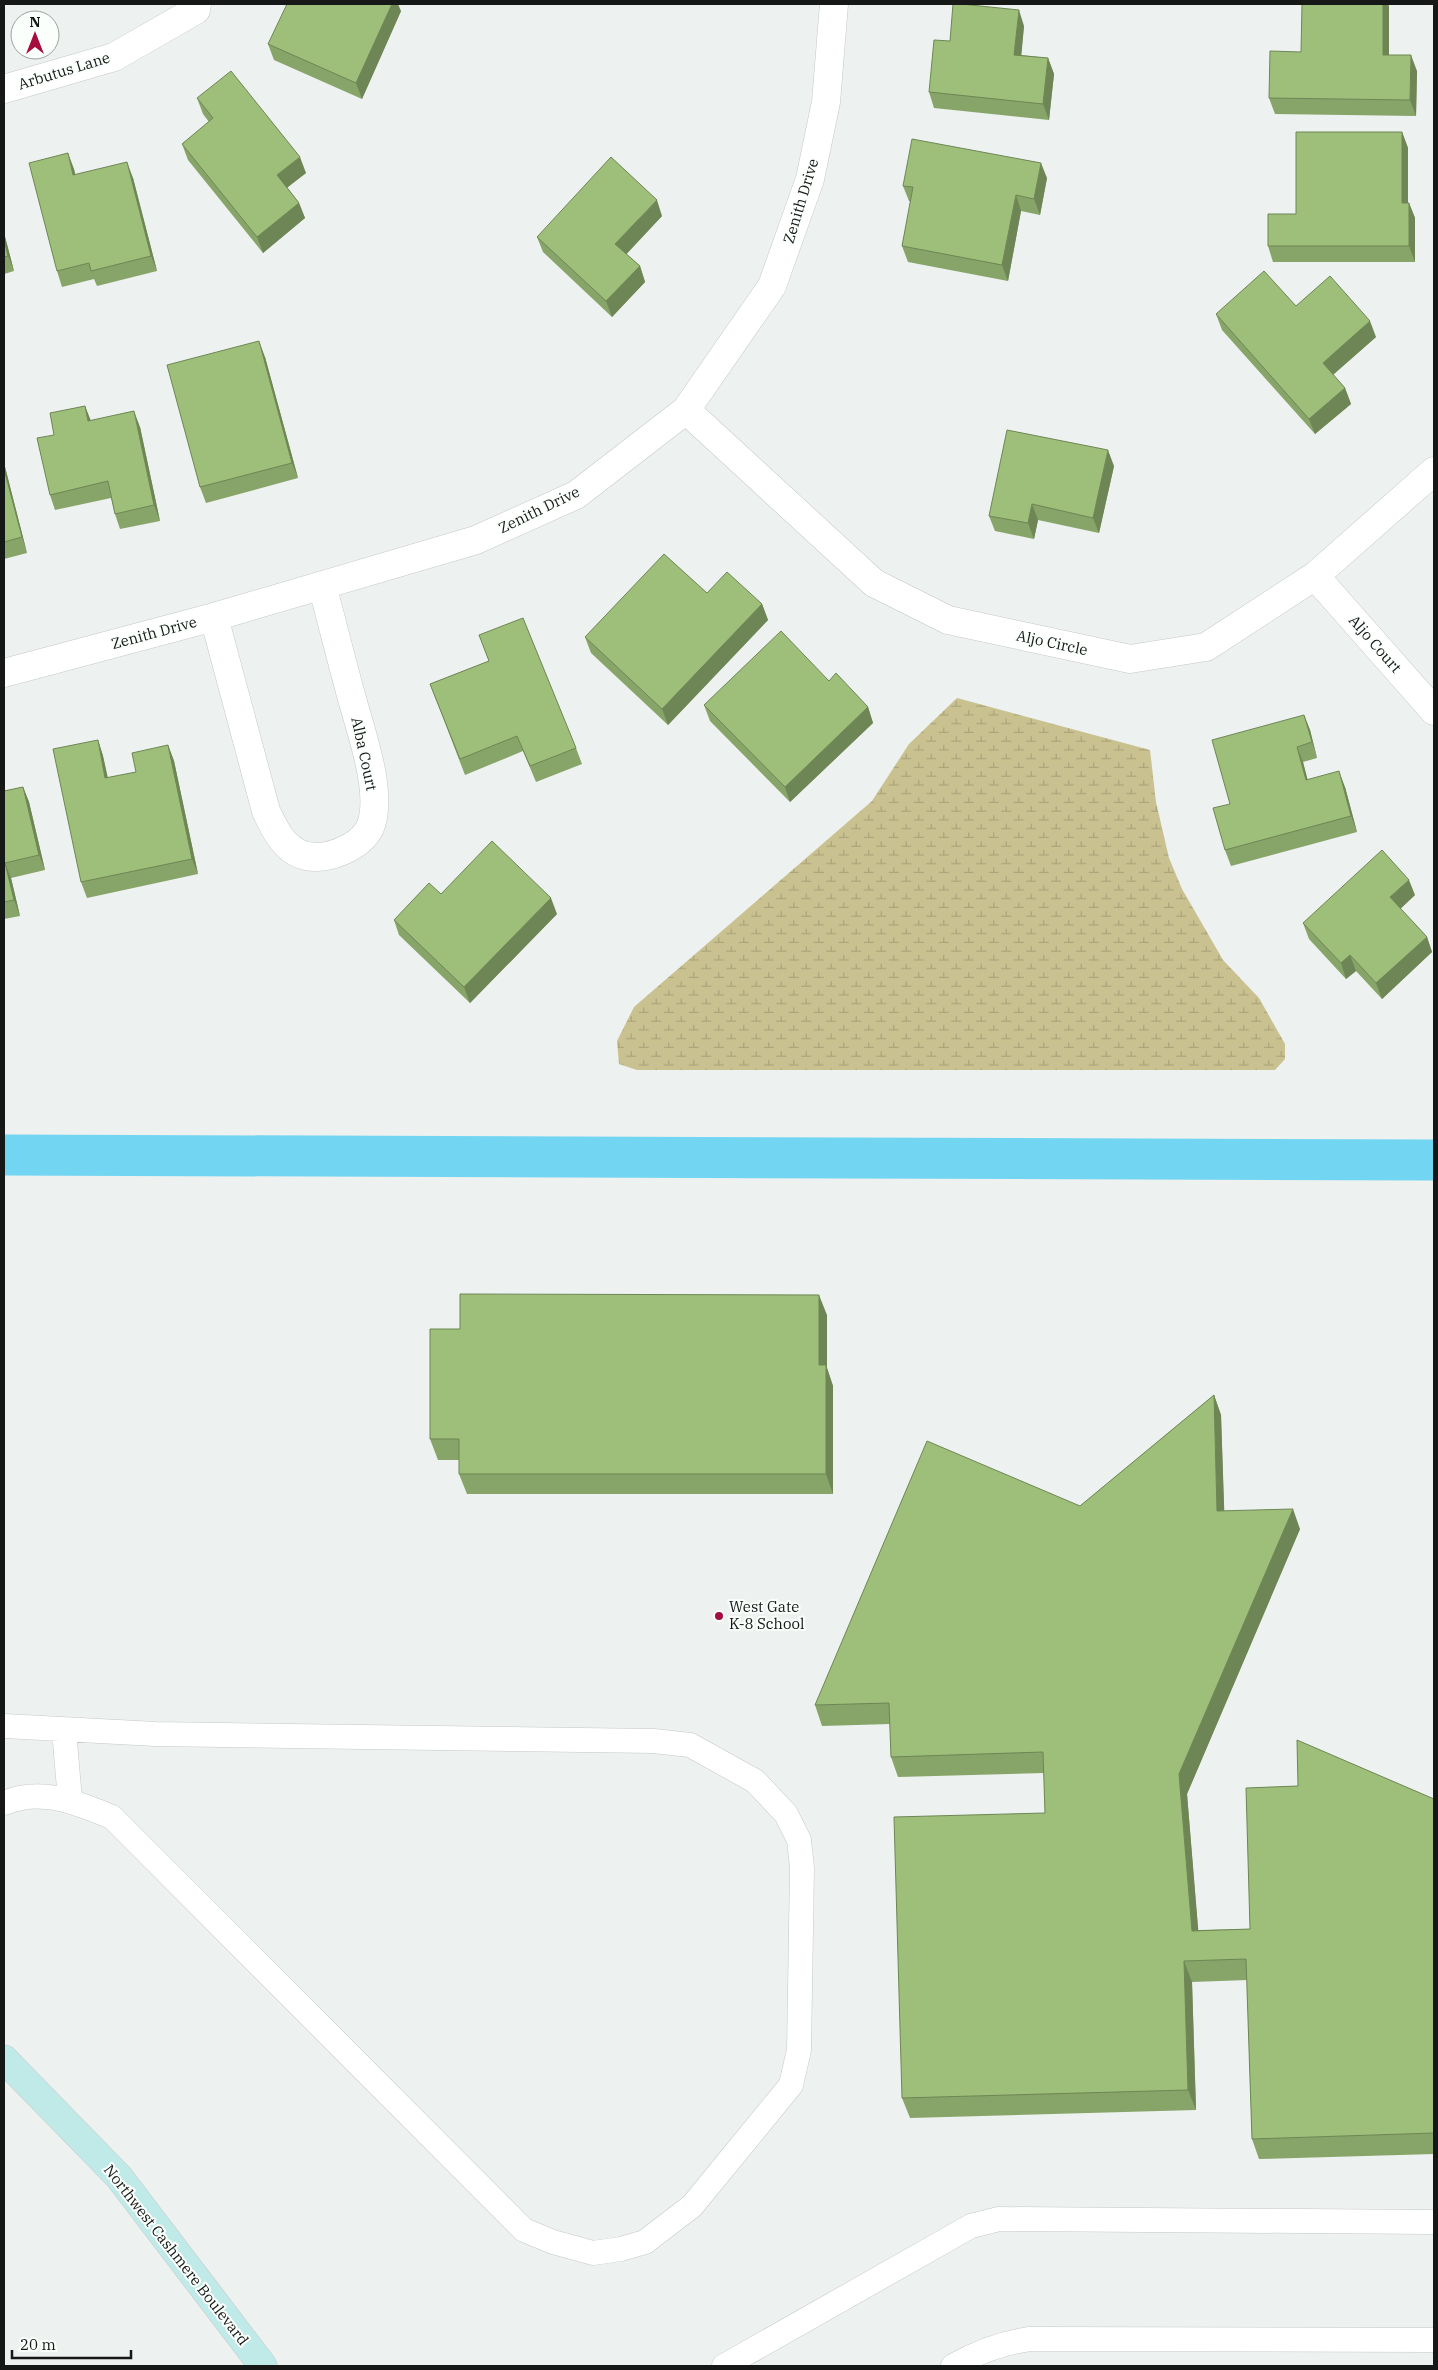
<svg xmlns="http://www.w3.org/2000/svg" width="1438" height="2370" viewBox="0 0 1438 2370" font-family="'IBM Plex Serif',serif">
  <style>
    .wetland { fill: url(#wetland-marsh) }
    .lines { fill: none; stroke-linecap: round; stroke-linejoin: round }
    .canal { stroke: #72d5f2; stroke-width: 41 }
    .lane-casing { stroke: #c5c9c6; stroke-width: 25 }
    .street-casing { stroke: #c5c9c6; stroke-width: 29 }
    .secondary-casing { stroke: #c5c9c6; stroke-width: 29 }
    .lane { stroke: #fff; stroke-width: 24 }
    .street { stroke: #fff; stroke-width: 28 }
    .secondary { stroke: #c0eae8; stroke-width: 28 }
    .wall { fill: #87a469 }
    .shaded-wall { fill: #6e8655 }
    .building { fill: #9dbf7a; stroke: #6e8655 }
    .poi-dot { fill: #a50c40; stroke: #fbfffc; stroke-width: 2 }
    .labels { text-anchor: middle; stroke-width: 4; stroke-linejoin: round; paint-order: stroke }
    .street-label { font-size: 15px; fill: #161717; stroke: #fbfffc }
    .poi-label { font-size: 15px; fill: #161717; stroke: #fbfffc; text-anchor: start }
  </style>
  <defs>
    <pattern id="wetland-marsh" width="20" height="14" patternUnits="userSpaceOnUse" patternTransform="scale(1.25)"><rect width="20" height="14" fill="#c9c190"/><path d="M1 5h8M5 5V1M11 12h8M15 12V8" fill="none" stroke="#aca57b"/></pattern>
  </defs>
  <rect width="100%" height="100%" fill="#edf1ef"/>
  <!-- wetland -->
  <path class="wetland" d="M 957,698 L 1150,750 L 1156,802 L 1169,858 L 1182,889 L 1223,960 L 1259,998 L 1285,1044 L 1285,1059 L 1275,1070 L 637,1070 L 619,1064 L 617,1041 L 634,1007 L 872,801 L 909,744 Z"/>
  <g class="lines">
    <!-- canal -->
    <path class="canal" d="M 4,1155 L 1434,1160"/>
    <defs>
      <path id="lane" d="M 4,1726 L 156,1734 L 654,1741 L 690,1745 L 755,1781 L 786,1814 L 799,1840 L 802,1868 L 799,2050 L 791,2085 L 692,2206 L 645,2242 L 621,2249 L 593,2253 L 553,2242 L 524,2230 L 112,1817 C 77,1803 42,1787 4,1803
        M 64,1730 L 70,1800
        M 724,2366 L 971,2226 L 999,2219 L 1434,2222
        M 953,2366 C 978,2352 1001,2343 1030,2339 L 1434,2340"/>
      <path id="street" d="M 4,89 L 114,57 L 196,10 L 197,4
        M 686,410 L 874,583 L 948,620 L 1130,659 L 1206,647 L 1315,576 L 1434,471
        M 1315,576 L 1434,711
        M 214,617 L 266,811 C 277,835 289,858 318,857 C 337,856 364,844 371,825 C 383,791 360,729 351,695 C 341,659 332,622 322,585
        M 4,673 L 214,617 L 476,540 L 576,495 L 686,410 L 772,286 L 810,179 L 826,102 L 834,4"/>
      <path id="secondary" d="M 4,2059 L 119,2177 L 263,2366"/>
    </defs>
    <!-- lane casing -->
    <use href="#lane" class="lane-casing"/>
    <!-- street casing -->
    <use href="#street" class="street-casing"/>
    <!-- secondary casing -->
    <use href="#secondary" class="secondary-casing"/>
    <!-- lane -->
    <use href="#lane" class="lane"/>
    <!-- street -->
    <use href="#street" class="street"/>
    <!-- secondary -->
    <use href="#secondary" class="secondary"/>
  </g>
  <!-- wall -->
  <path class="wall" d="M 1389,6 L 1389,55 L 1417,71 L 1416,116 L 1275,114 L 1269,98 L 1301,52 Z
    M 401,11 L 362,99 L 274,60 L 268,44 Z
    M 1024,26 L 1021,55 L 1048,58 L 1054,74 L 1049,120 L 934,108 L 929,92 L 950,41 Z
    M 197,98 L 306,173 L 287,187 L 299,203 L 305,218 L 263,253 L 188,160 L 182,144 L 209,122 L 203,114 Z
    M 1402,132 L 1408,148 L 1408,203 L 1409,203 L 1415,218 L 1415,262 L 1273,262 L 1268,246 L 1296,214 Z
    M 74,169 L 75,175 L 133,178 L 157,271 L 97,286 L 94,279 L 62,287 L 57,271 Z
    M 1047,178 L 1040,215 L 1021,211 L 1008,281 L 908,262 L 902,246 L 911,202 L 909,201 L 903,186 Z
    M 662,216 L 626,254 L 640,266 L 645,282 L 612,317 L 543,252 L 537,237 Z
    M 4,233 L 14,271 L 4,274 Z
    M 1296,306 L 1376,337 L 1333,375 L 1345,388 L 1351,404 L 1315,434 L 1222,330 L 1216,314 Z
    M 265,357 L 298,478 L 206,503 L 200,487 Z
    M 85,406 L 90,420 L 140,427 L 160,521 L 120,529 L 115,514 L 111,498 L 55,510 L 50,495 L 54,435 Z
    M 4,463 L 27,553 L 4,559 Z
    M 1114,466 L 1099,533 L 1038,520 L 1034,539 L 995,531 L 989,516 Z
    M 707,593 L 762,604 L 768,620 L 668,725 L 591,653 L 585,637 Z
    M 479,635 L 576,748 L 582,764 L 536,782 L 523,751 L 465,775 L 430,684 L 489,661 Z
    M 829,681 L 868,707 L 873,723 L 790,802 L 710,721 L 704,705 Z
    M 1304,715 L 1310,730 L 1317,758 L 1303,762 L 1307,780 L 1345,787 L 1357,832 L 1231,866 L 1225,850 Z
    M 98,740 L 103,756 L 108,778 L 136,772 L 168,745 L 174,761 L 198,874 L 87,898 L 81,882 Z
    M 23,787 L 29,802 L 45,870 L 11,878 L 20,916 L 4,919 L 4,791 Z
    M 441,894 L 557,914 L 470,1003 L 399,935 L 394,920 Z
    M 1415,895 L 1400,909 L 1427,937 L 1432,952 L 1382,999 L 1356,971 L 1346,979 L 1309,939 L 1303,923 Z
    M 827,1315 L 827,1368 L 833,1386 L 833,1494 L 467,1494 L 459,1474 L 459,1460 L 438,1460 L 430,1439 L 460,1329 Z
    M 1214,1395 L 1221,1415 L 1224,1511 L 1300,1529 L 1187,1794 L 1198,1930 L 1250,1929 L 1434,1799 L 1434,2154 L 1259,2159 L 1252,2139 L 1247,1980 L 1192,1982 L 1196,2110 L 910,2118 L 902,2098 L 1045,1813 L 1044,1773 L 898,1777 L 891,1757 L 890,1724 L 822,1726 L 815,1705 L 1080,1506 Z"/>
  <!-- shaded-wall -->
  <path class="shaded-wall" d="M 392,4 L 398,4 L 401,11 L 362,99 L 356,83 Z
    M 1383,4 L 1388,4 L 1389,6 L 1389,70 L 1383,55 Z
    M 1019,10 L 1024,26 L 1020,70 L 1014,55 Z
    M 1411,55 L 1417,71 L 1416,116 L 1410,100 Z
    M 1048,58 L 1054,74 L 1049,120 L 1043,104 Z
    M 1402,132 L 1408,148 L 1408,218 L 1402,203 Z
    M 68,153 L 74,169 L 79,191 L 73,175 Z
    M 300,157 L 306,173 L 283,191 L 277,175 Z
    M 127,162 L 133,178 L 157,271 L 151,256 Z
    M 1041,163 L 1047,178 L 1040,215 L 1034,199 Z
    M 1016,195 L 1021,211 L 1008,281 L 1002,265 Z
    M 657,200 L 662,216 L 621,260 L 615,244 Z
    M 299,203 L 305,218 L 263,253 L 257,237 Z
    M 1409,203 L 1415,218 L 1415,262 L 1409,246 Z
    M 4,233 L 14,271 L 8,256 L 4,239 Z
    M 640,266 L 645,282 L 612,317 L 606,301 Z
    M 1370,321 L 1376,337 L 1328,379 L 1323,363 Z
    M 259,341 L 265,357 L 298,478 L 292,463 Z
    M 1345,388 L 1351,404 L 1315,434 L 1309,419 Z
    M 85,406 L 91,421 L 88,421 Z
    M 134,411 L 140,427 L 160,521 L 154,505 Z
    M 1108,450 L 1114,466 L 1099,533 L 1093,518 Z
    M 4,463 L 27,553 L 22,537 L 4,469 Z
    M 1032,504 L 1038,520 L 1034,539 L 1028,523 Z
    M 762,604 L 768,620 L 668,725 L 662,709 Z
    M 868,707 L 873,723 L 790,802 L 785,787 Z
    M 1304,715 L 1310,730 L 1317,758 L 1312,742 Z
    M 98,740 L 103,756 L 111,794 L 105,778 Z
    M 168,745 L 174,761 L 198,874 L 192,859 Z
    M 1297,747 L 1303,762 L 1312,796 L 1306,780 Z
    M 1339,771 L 1345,787 L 1357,832 L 1351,816 Z
    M 23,787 L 29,802 L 45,870 L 39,855 Z
    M 5,863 L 11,878 L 20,916 L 14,900 Z
    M 1409,880 L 1415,895 L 1396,913 L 1390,897 Z
    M 551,898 L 557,914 L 470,1003 L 464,987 Z
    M 1427,937 L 1432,952 L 1382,999 L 1376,983 Z
    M 1350,955 L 1356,971 L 1346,979 L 1341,963 Z
    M 819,1295 L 827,1315 L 827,1368 L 833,1386 L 833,1494 L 826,1474 L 819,1365 Z
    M 1214,1395 L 1221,1415 L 1225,1532 L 1217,1511 Z
    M 1293,1509 L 1300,1529 L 1187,1794 L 1200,1951 L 1192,1931 L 1179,1774 Z
    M 1184,1961 L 1192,1982 L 1196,2110 L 1188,2090 Z"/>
  <!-- building -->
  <path class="building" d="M 287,4 L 392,4 L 356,83 L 268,44 Z
    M 953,4 L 961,4 L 1019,10 L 1014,55 L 1048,58 L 1043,104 L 929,92 L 934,40 L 950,41 Z
    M 1302,4 L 1383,4 L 1383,55 L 1411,55 L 1410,100 L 1269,98 L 1270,51 L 1301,52 Z
    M 231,71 L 300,157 L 277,175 L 299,203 L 257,237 L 182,144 L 213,118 L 197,98 Z
    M 1296,132 L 1402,132 L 1402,203 L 1409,203 L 1409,246 L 1268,246 L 1268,214 L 1296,214 Z
    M 912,139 L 1041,163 L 1034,199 L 1016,195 L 1002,265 L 902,246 L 913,187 L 903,186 Z
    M 68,153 L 73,175 L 127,162 L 151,256 L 91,271 L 89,263 L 57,271 L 29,163 Z
    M 611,157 L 657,200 L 615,244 L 640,266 L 606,301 L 537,237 Z
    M 4,239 L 8,256 L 4,257 Z
    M 1264,271 L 1296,306 L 1330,276 L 1370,321 L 1323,363 L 1345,388 L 1309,419 L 1216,314 Z
    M 259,341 L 292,463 L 200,487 L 167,365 Z
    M 85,406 L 88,421 L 134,411 L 154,505 L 115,514 L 108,481 L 50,495 L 37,438 L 54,435 L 50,413 Z
    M 1007,430 L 1108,450 L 1093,518 L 1032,504 L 1028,523 L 989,516 Z
    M 4,469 L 22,537 L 4,542 Z
    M 664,554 L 707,593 L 727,572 L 762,604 L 662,709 L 585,637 Z
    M 523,618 L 576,748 L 530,766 L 517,736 L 460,759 L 430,684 L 489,661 L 479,635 Z
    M 781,631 L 829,681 L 836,673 L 868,707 L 785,787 L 704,705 Z
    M 1304,715 L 1312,742 L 1297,747 L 1306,780 L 1339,771 L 1351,816 L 1225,850 L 1213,808 L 1230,804 L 1212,740 Z
    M 98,740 L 105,778 L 136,772 L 132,753 L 168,745 L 192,859 L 81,882 L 53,749 Z
    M 23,787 L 39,855 L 5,863 L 14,900 L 4,902 L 4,791 Z
    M 492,841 L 551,898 L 464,987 L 394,920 L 429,883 L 441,894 Z
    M 1382,850 L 1409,880 L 1390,897 L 1427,937 L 1376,983 L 1350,955 L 1341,963 L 1303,923 Z
    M 460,1294 L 819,1295 L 819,1365 L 826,1365 L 826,1474 L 459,1474 L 459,1439 L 430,1439 L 430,1329 L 460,1329 Z
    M 1214,1395 L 1217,1511 L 1293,1509 L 1179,1774 L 1192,1931 L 1250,1929 L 1246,1788 L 1298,1786 L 1297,1740 L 1434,1799 L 1434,2133 L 1252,2139 L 1246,1959 L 1184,1961 L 1188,2090 L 902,2098 L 894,1817 L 1045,1813 L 1043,1752 L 891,1757 L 889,1703 L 815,1705 L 927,1441 L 1080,1506 Z"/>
  <!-- markers -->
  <circle class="poi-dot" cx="719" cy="1616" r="5"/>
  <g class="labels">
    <!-- street labels -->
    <g class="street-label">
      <text transform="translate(64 71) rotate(-17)" y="5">Arbutus Lane</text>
      <text transform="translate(801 201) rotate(-73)" y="5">Zenith Drive</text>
      <text transform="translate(539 510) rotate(-26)" y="5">Zenith Drive</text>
      <text transform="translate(154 633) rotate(-15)" y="5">Zenith Drive</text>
      <text transform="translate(1052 643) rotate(12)" y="5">Aljo Circle</text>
      <text transform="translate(1375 644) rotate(49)" y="5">Aljo Court</text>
      <text transform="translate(364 754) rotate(78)" y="5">Alba Court</text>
      <text transform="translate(176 2255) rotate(52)" y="5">Northwest Cashmere Boulevard</text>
    </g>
    <!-- poi labels -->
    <g class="poi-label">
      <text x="729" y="1612">West Gate<tspan x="729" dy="17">K-8 School</tspan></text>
    </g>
  </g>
  <!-- border -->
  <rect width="1438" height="2370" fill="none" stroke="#161717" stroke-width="10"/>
  <!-- north arrow -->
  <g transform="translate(35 35)"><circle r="24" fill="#fbfffc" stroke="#9fa2a0"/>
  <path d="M0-4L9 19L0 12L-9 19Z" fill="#a50c40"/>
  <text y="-8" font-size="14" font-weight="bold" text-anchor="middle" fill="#161717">N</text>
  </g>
  <!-- scale -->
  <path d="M12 2350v8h119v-8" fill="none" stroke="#161717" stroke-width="2.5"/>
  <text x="20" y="2350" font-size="15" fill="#161717" stroke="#fbfffc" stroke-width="4" paint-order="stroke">20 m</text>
</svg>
